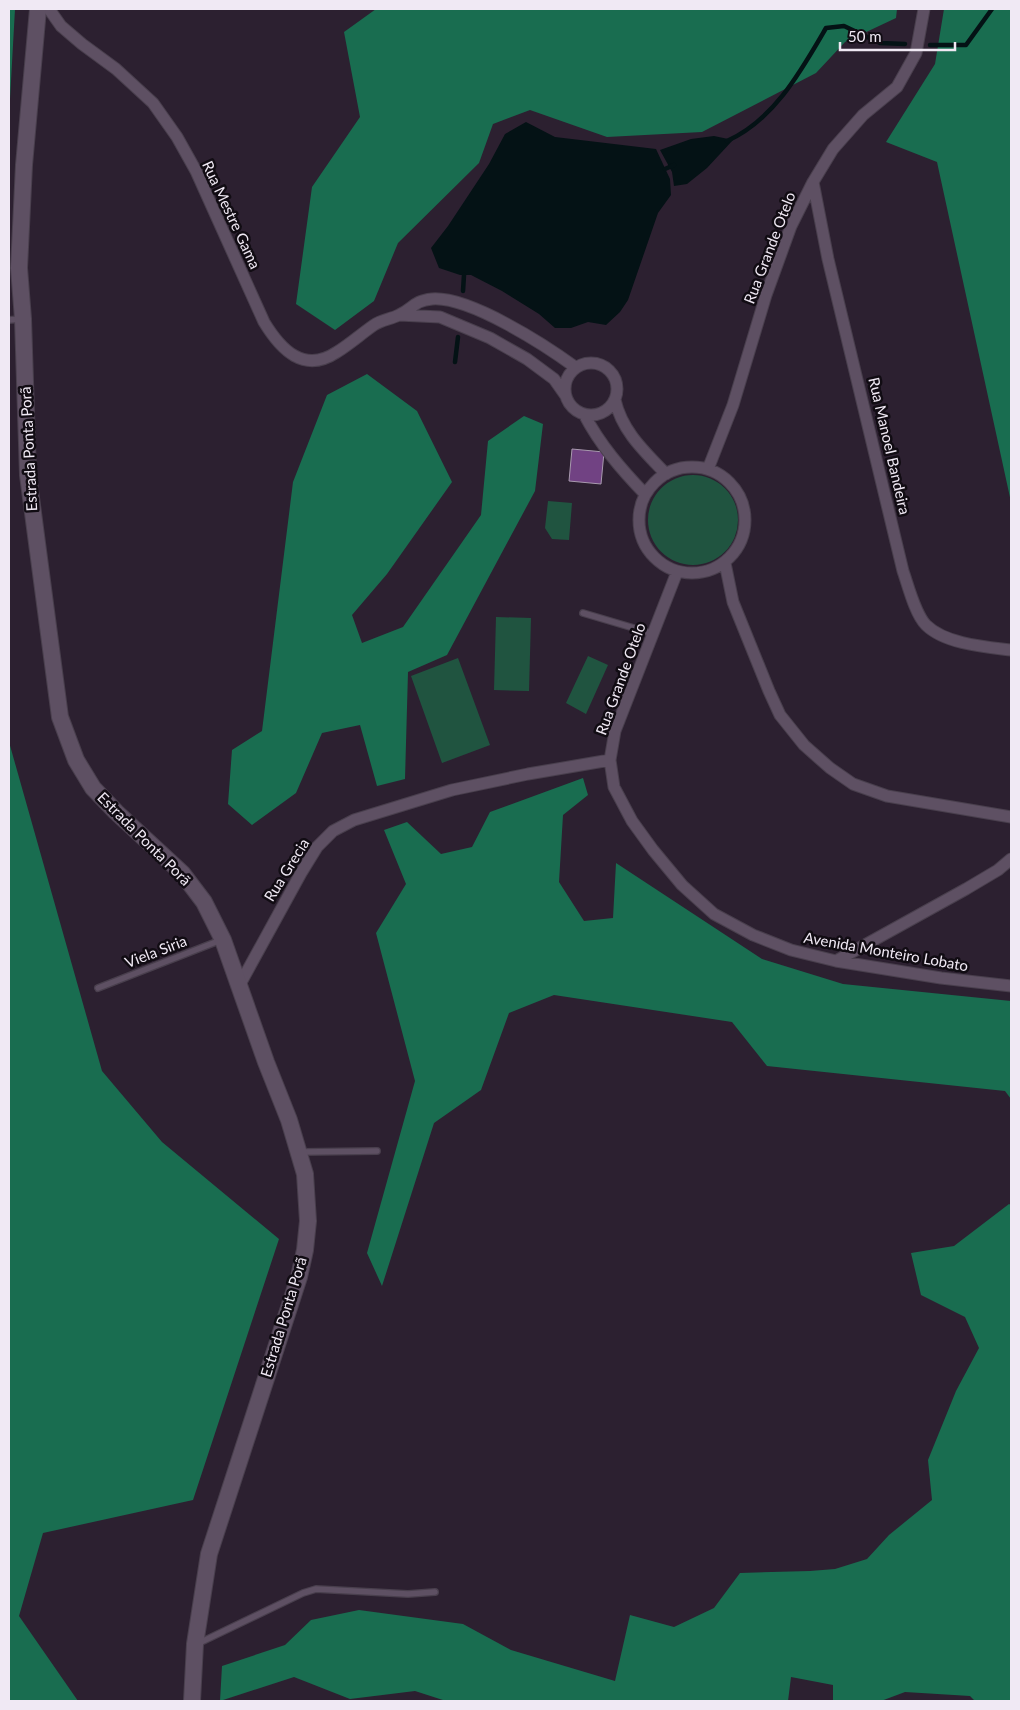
<svg xmlns="http://www.w3.org/2000/svg" width="1020" height="1710" viewBox="0 0 1020 1710" font-family="Lato,sans-serif">
  <style>
    .green { fill: #205440 }
    .forest { fill: #196d50 }
    .water { fill: #041215 }
    .lines { fill: none; stroke-linecap: round; stroke-linejoin: round }
    .stream { stroke: #041215; stroke-width: 4.5 }
    .building { fill: #714283; stroke: #a99aaf }
    .service-casing { stroke: #493f4d; stroke-width: 8 }
    .minor-casing { stroke: #493f4d; stroke-width: 13 }
    .secondary-casing { stroke: #493f4d; stroke-width: 18 }
    .service { stroke: #5e5063; stroke-width: 5.5 }
    .minor { stroke: #5e5063; stroke-width: 11 }
    .secondary { stroke: #5e5063; stroke-width: 16 }
    .labels { text-anchor: middle; stroke-width: 5; stroke-linejoin: round; paint-order: stroke }
    .street-label { font-size: 15px; fill: #f0e9f4; stroke: #110c13 }
  </style>
  <rect width="100%" height="100%" fill="#2c2030"/>
  <!-- green -->
  <path class="green" d="M648 520a45 45 0 1 1 90 0a45 45 0 1 1-90 0Z
    M 548,501 L 572,503 L 569,540 L 552,539 L 545,528 Z
    M 496,617 L 531,618 L 529,691 L 494,690 Z
    M 588,656 L 608,665 L 586,714 L 566,703 Z
    M 458,658 L 490,745 L 442,763 L 411,676 Z"/>
  <!-- forest -->
  <path class="forest" d="M 9,9 L 15,9 L 9,117 Z
    M 376,9 L 897,9 L 896,18 L 845,42 L 816,73 L 702,132 L 607,137 L 530,110 L 493,124 L 479,163 L 398,243 L 374,301 L 335,330 L 296,304 L 312,187 L 360,117 L 344,32 Z
    M 944,9 L 1011,9 L 1011,502 L 937,162 L 886,142 L 935,64 Z
    M 367,374 L 417,411 L 452,482 L 387,574 L 352,615 L 362,643 L 403,627 L 481,515 L 488,441 L 524,416 L 543,424 L 535,491 L 447,655 L 408,672 L 405,779 L 377,786 L 360,725 L 322,733 L 296,793 L 252,825 L 228,804 L 232,750 L 262,731 L 293,482 L 327,395 Z
    M 9,742 L 102,1071 L 162,1142 L 279,1239 L 193,1500 L 43,1533 L 19,1616 L 78,1701 L 9,1701 Z
    M 583,778 L 588,795 L 563,815 L 559,882 L 584,921 L 613,918 L 616,863 L 762,959 L 843,984 L 1011,1001 L 1011,1099 L 1005,1091 L 767,1066 L 732,1022 L 554,995 L 509,1013 L 481,1090 L 434,1123 L 382,1286 L 367,1253 L 415,1081 L 376,933 L 406,884 L 384,830 L 407,822 L 441,854 L 472,847 L 490,812 Z
    M 1009,1204 L 1011,1205 L 1011,1701 L 975,1701 L 970,1696 L 905,1692 L 881,1701 L 833,1701 L 833,1685 L 791,1677 L 788,1701 L 518,1701 L 513,1700 L 506,1701 L 446,1701 L 415,1691 L 350,1699 L 294,1677 L 220,1701 L 222,1666 L 285,1645 L 311,1620 L 359,1610 L 463,1624 L 511,1650 L 615,1681 L 630,1615 L 674,1627 L 714,1608 L 740,1573 L 810,1571 L 835,1569 L 867,1559 L 889,1535 L 932,1500 L 928,1460 L 956,1391 L 979,1348 L 965,1317 L 921,1295 L 911,1253 L 954,1246 Z"/>
  <!-- water -->
  <path class="water" d="M 526,122 L 555,137 L 656,149 L 670,179 L 671,195 L 658,213 L 628,300 L 620,312 L 606,325 L 588,322 L 571,328 L 555,328 L 539,314 L 502,291 L 471,275 L 460,275 L 439,268 L 431,248 L 448,226 L 489,164 L 505,134 Z
    M 714,136 L 733,140 L 707,168 L 687,184 L 674,186 L 672,172 L 660,150 L 691,139 Z"/>
  <g class="lines">
    <!-- stream -->
    <path class="stream" d="M 930,45 L 966,45 L 992,9
      M 727,141 C 774,120 801,71 826,28 L 844,26 L 880,43 L 905,44
      M 665,169 L 674,165
      M 463,291 L 464,275
      M 455,362 L 458,337"/>
  </g>
  <!-- building -->
  <path class="building" d="M 572,449 L 604,452 L 601,484 L 569,481 Z"/>
  <g class="lines">
    <defs>
      <path id="service" d="M 9,320 L 21,319
        M 583,613 L 654,634
        M 98,988 L 221,940
        M 301,1152 L 377,1151
        M 197,1644 L 303,1593 L 316,1589 L 408,1594 L 435,1592"/>
      <path id="minor" d="M 49,9 L 61,26 L 82,44 L 116,69 L 153,103 L 177,137 L 196,171 L 264,322 C 281,350 304,374 337,352 C 350,344 361,334 374,325 C 381,320 391,319 399,315 C 414,308 413,301 432,299 C 469,296 545,345 575,367
        M 813,182 L 828,259 L 903,571 C 908,585 915,614 926,625 C 945,644 986,647 1011,650
        M 399,315 L 440,317 L 490,338 L 527,359 L 554,379 L 566,396
        M565 389a26 26 0 1 1 52 0a26 26 0 1 1-52 0Z
        M 615,400 C 622,431 644,451 666,474
        M 584,414 C 600,445 622,470 645,494
        M639 520a53 53 0 1 1 106 0a53 53 0 1 1-106 0Z
        M 708,469 L 733,405 L 766,295 L 791,226 L 813,182 L 833,149 L 863,115 L 897,87 L 916,53 L 924,9
        M 725,563 L 733,602 L 769,691 L 780,715 L 804,745 L 830,768 L 853,784 L 887,796 L 1011,817
        M 610,760 L 614,787 L 632,821 L 653,850 L 682,885 L 714,914 L 753,935 L 791,950 L 836,961 L 941,978 L 1011,986
        M 836,961 L 966,889 L 998,870 L 1011,859
        M 239,986 L 301,873 L 317,847 L 333,831 L 354,820 L 452,790 L 528,774 L 610,760 L 615,731 L 677,572"/>
      <path id="secondary" d="M 38,9 L 24,165 L 19,268 L 23,319 L 28,475 L 60,717 L 76,760 L 93,788 L 116,812 L 182,873 L 204,902 L 223,940 L 266,1062 L 289,1120 L 305,1174 L 308,1221 L 305,1250 L 299,1277 L 209,1554 L 195,1644 L 192,1701"/>
    </defs>
    <!-- service casing -->
    <use href="#service" class="service-casing"/>
    <!-- minor casing -->
    <use href="#minor" class="minor-casing"/>
    <!-- secondary casing -->
    <use href="#secondary" class="secondary-casing"/>
    <!-- service -->
    <use href="#service" class="service"/>
    <!-- minor -->
    <use href="#minor" class="minor"/>
    <!-- secondary -->
    <use href="#secondary" class="secondary"/>
  </g>
  <g class="labels">
    <!-- street labels -->
    <g class="street-label">
      <text transform="translate(231 215) rotate(65)" y="5">Rua Mestre Gama</text>
      <text transform="translate(770 248) rotate(-69)" y="5">Rua Grande Otelo</text>
      <text transform="translate(889 446) rotate(77)" y="5">Rua Manoel Bandeira</text>
      <text transform="translate(29 449) rotate(-93)" y="5">Estrada Ponta Porã</text>
      <text transform="translate(621 679) rotate(-70)" y="5">Rua Grande Otelo</text>
      <text transform="translate(144 839) rotate(45)" y="5">Estrada Ponta Porã</text>
      <text transform="translate(287 870) rotate(-58)" y="5">Rua Grecia</text>
      <text transform="translate(156 952) rotate(-21)" y="5">Viela Siria</text>
      <text transform="translate(886 952) rotate(10)" y="5">Avenida Monteiro Lobato</text>
      <text transform="translate(284 1317) rotate(-73)" y="5">Estrada Ponta Porã</text>
    </g>
  </g>
  <!-- border -->
  <rect width="1020" height="1710" fill="none" stroke="#f0e9f4" stroke-width="20"/>
  <!-- scale -->
  <path d="M840 42v8h115v-8" fill="none" stroke="#f0e9f4" stroke-width="2.5"/>
  <text x="848" y="42" font-size="15" fill="#f0e9f4" stroke="#110c13" stroke-width="4" paint-order="stroke">50 m</text>
</svg>
